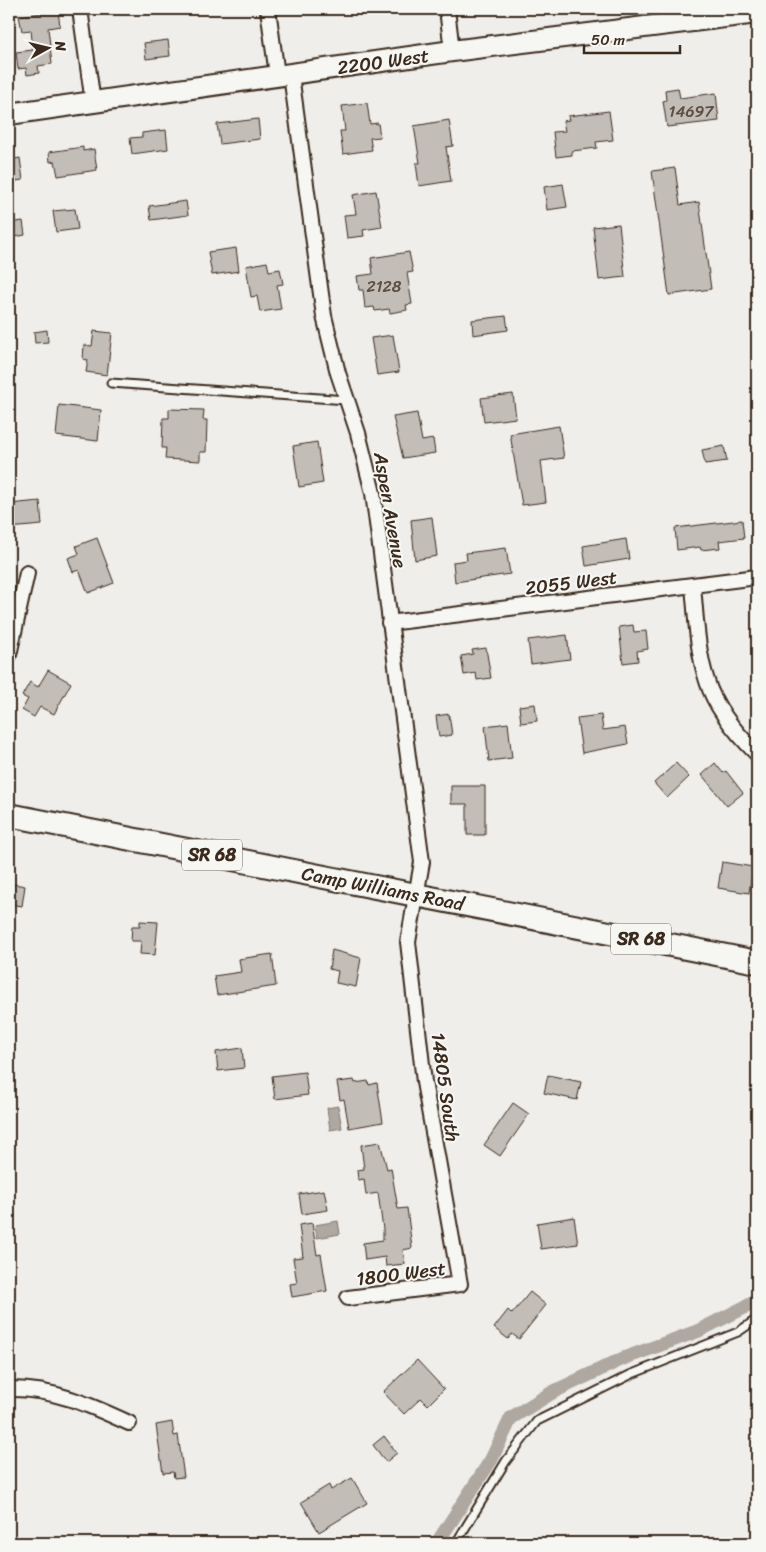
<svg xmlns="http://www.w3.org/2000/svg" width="766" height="1552" viewBox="0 0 766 1552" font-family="Sriracha,sans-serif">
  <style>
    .water { fill: #afa8a1; stroke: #81766d }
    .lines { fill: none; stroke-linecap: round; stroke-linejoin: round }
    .canal { stroke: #afa8a1; stroke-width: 14 }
    .building { fill: #c2bdb7; stroke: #3b2a1e }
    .lane-casing { stroke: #3b2a1e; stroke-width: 11 }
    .street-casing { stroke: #3b2a1e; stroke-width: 18 }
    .secondary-casing { stroke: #3b2a1e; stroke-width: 24 }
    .primary-casing { stroke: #3b2a1e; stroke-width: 26 }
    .lane { stroke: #f6f6f2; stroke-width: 7 }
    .street { stroke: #f6f6f2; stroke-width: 14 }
    .secondary { stroke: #f6f6f2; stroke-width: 20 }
    .primary { stroke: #f6f6f2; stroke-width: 22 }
    .labels { text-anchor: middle; stroke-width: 4; stroke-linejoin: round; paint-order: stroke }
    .number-label { font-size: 16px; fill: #5d4f44 }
    .shield { fill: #f6f6f2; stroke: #73675e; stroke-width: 1 }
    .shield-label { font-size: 18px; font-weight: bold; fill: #3b2a1e }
    .street-label { font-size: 19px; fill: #3b2a1e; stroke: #f6f6f2 }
  </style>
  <rect width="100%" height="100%" fill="#efeeea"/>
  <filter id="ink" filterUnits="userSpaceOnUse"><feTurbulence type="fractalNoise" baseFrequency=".02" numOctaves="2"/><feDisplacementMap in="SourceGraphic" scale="10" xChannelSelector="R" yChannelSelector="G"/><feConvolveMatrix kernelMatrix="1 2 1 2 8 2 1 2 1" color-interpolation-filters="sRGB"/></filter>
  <g filter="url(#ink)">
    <!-- water -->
    <path class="water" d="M 338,1106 L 342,1128 L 330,1130 L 327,1108 Z
      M 338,1221 L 340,1234 L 317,1238 L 315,1225 Z"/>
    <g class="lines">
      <!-- canal -->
      <path class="canal" d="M 437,1543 L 491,1460 L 511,1418 L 553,1392 L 622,1359 L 698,1331 L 757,1301"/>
    </g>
    <!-- building -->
    <path class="building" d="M 58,11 L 60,26 L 48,28 L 52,64 L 38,66 L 39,73 L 27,75 L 26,68 L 18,69 L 16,52 L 33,50 L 31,30 L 22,31 L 19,16 Z
      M 168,40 L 170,56 L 146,59 L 144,43 Z
      M 678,88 L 680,98 L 716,93 L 719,121 L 667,127 L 663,101 L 666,100 L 665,90 Z
      M 367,103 L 370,124 L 378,123 L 380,137 L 370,138 L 372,150 L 343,154 L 340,131 L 345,131 L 342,106 Z
      M 609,111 L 613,140 L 596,142 L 597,148 L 572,151 L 572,155 L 556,157 L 553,132 L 565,131 L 563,121 L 569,120 L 568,116 Z
      M 258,119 L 260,139 L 220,144 L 217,124 Z
      M 449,120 L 453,146 L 446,147 L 451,181 L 419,186 L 416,163 L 420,163 L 414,126 Z
      M 166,130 L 168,149 L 132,154 L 130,138 L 142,137 L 142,133 Z
      M 83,147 L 83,151 L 94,149 L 97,170 L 58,176 L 55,161 L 50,162 L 49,152 Z
      M 20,158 L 23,180 L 9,182 L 9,160 Z
      M 675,168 L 680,205 L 699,202 L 711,289 L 669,295 L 652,171 Z
      M 563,184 L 567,207 L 547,210 L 544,187 Z
      M 376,191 L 382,227 L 363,230 L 364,236 L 347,238 L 344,215 L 356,214 L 353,195 Z
      M 186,201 L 188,215 L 151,220 L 149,206 Z
      M 75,209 L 78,229 L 56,232 L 53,211 Z
      M 23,221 L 25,235 L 9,238 L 9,223 Z
      M 619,224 L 625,277 L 599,280 L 593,227 Z
      M 236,248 L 239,271 L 212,275 L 208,252 Z
      M 409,252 L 413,272 L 407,273 L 412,304 L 406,305 L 407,310 L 390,313 L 389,309 L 375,311 L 374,307 L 365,308 L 363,290 L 359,290 L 357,276 L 373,274 L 371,258 Z
      M 267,262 L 269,271 L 280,269 L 283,284 L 277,285 L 281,309 L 260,312 L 257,296 L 251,297 L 246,266 Z
      M 506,316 L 508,330 L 473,335 L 472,320 Z
      M 47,330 L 48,342 L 35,343 L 34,332 Z
      M 94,331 L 112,333 L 107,375 L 86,372 L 88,360 L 83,359 L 84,345 L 92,346 Z
      M 393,335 L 399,372 L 377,375 L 371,338 Z
      M 513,394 L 516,418 L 484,422 L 481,398 Z
      M 59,405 L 101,410 L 98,441 L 56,436 Z
      M 169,409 L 204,410 L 203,420 L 207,420 L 206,452 L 200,452 L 200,461 L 165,459 L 166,448 L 162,448 L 163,418 L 169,418 Z
      M 417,413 L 422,441 L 433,439 L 435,453 L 403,458 L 393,417 Z
      M 559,426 L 564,458 L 541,461 L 546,502 L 522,505 L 510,434 Z
      M 317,442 L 323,483 L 299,487 L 293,446 Z
      M 724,446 L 727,461 L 705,464 L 702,450 Z
      M 40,501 L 42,525 L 9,528 L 9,504 Z
      M 432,517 L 437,556 L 415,560 L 411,520 Z
      M 742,520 L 744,538 L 719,541 L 720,548 L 701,550 L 700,547 L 677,550 L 675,528 Z
      M 97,538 L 114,583 L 88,593 L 79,570 L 73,572 L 68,558 L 79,554 L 76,546 Z
      M 626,539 L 629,559 L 586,566 L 583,546 Z
      M 506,548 L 510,574 L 455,582 L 453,562 L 467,560 L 466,553 Z
      M 633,625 L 634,632 L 646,631 L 648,649 L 637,651 L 638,661 L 623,663 L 619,627 Z
      M 567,635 L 570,659 L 531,664 L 528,640 Z
      M 486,648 L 491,678 L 477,680 L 476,673 L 464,675 L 461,656 L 473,654 L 472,650 Z
      M 48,670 L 71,683 L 54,714 L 40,707 L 34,717 L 22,710 L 28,699 L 22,696 L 30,682 L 38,687 Z
      M 535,704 L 537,721 L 521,723 L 519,706 Z
      M 449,714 L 452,735 L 439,737 L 436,716 Z
      M 601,715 L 603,730 L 625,727 L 628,744 L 582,753 L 577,718 Z
      M 508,723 L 512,758 L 489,761 L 485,726 Z
      M 676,763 L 689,777 L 667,798 L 654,783 Z
      M 715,763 L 723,773 L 726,771 L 743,793 L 727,806 L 702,775 Z
      M 451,786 L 485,786 L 485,835 L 467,835 L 467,804 L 451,804 Z
      M 722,862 L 753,867 L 749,893 L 718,888 Z
      M 9,883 L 25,886 L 22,906 L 9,904 Z
      M 140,921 L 158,922 L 155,955 L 140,954 L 141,941 L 131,941 L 132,926 L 140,926 Z
      M 332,950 L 361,958 L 356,987 L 336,983 L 338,971 L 329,969 Z
      M 272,954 L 276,986 L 217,995 L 214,976 L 241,972 L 239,959 Z
      M 242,1048 L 244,1068 L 218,1071 L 216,1052 Z
      M 305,1072 L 308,1095 L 275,1099 L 272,1076 Z
      M 548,1075 L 581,1082 L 577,1100 L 544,1093 Z
      M 354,1080 L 355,1083 L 368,1081 L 369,1085 L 377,1083 L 383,1122 L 349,1128 L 344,1099 L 340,1100 L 337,1082 Z
      M 513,1103 L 529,1114 L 500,1156 L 484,1145 Z
      M 380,1142 L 387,1169 L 391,1168 L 398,1209 L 407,1208 L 412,1248 L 403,1250 L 405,1264 L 386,1266 L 385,1257 L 365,1260 L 363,1243 L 383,1240 L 383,1229 L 378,1193 L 366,1195 L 364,1179 L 358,1180 L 357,1170 L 364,1169 L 361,1145 Z
      M 324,1190 L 328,1210 L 302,1214 L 299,1194 Z
      M 574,1217 L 578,1244 L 541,1249 L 537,1223 Z
      M 312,1223 L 317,1255 L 321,1254 L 327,1291 L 292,1297 L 290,1284 L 297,1283 L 293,1258 L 303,1257 L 299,1225 Z
      M 530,1292 L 546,1305 L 519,1339 L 512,1334 L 508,1339 L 494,1328 L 508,1310 L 512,1314 Z
      M 417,1360 L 444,1389 L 428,1405 L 421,1398 L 404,1414 L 383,1392 Z
      M 172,1422 L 174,1436 L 178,1435 L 184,1477 L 174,1478 L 173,1472 L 163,1473 L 156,1425 Z
      M 384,1436 L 397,1453 L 386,1462 L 373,1445 Z
      M 352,1478 L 367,1503 L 319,1532 L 301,1502 L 329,1485 L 331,1490 Z"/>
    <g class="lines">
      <defs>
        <path id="lane" d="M 111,383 L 347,400
          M 456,1543 L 506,1461 L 537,1421 L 632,1374 L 738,1332 L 757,1319"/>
        <path id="street" d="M 80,9 L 93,103
          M 268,9 L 277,75
          M 447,9 L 452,51
          M 291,75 L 324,316 L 338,373 L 358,433 L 373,493 L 422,862 L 408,942 L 424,1082 L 460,1284 L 348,1298
          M 693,586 C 696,617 697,651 707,681 C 715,708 738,735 757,754
          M 389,623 L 757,577
          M 9,655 L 27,573
          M 9,1389 C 52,1388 90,1405 129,1423"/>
        <path id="secondary" d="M 9,114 L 452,51 L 757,13"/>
        <path id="primary" d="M 9,815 L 757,962"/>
      </defs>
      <!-- lane casing -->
      <use href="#lane" class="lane-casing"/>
      <!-- street casing -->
      <use href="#street" class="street-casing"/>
      <!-- secondary casing -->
      <use href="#secondary" class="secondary-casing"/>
      <!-- primary casing -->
      <use href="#primary" class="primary-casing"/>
      <!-- lane -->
      <use href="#lane" class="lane"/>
      <!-- street -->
      <use href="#street" class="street"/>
      <!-- secondary -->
      <use href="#secondary" class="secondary"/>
      <!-- primary -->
      <use href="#primary" class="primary"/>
    </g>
  </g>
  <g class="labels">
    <!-- number labels -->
    <g class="number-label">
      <text x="691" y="117">14697</text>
      <text x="384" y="292">2128</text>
    </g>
    <!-- shield labels -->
    <g class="shield">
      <rect x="182" y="839.5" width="60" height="31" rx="4"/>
      <rect x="611" y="923.5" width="60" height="31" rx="4"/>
    </g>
    <g class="shield-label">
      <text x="212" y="861">SR 68</text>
      <text x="641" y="945">SR 68</text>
    </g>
    <!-- street labels -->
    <g class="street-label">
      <text transform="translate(383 61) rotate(-8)" y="7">2200 West</text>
      <text transform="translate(391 510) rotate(80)" y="7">Aspen Avenue</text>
      <text transform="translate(571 582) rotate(-7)" y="7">2055 West</text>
      <text transform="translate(383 888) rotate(11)" y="7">Camp Williams Road</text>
      <text transform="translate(446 1087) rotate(82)" y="7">14805 South</text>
      <text transform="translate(401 1273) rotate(-7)" y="7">1800 West</text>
    </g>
  </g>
  <!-- margin -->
  <rect width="766" height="1552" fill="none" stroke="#f6f6f2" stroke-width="30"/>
  <rect x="15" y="15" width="736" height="1522" fill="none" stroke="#3b2a1e" stroke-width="2" filter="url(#ink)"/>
  <!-- north arrow -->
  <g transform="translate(48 48) rotate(82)" stroke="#f6f6f2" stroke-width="4" paint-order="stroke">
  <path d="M0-4L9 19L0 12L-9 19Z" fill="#3b2a1e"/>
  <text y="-8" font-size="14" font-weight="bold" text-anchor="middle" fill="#3b2a1e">N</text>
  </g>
  <!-- scale -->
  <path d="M584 45v8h96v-8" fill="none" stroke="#3b2a1e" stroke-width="2.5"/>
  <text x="591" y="45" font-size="15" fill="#3b2a1e" stroke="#f6f6f2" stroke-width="4" paint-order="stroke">50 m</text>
</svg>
